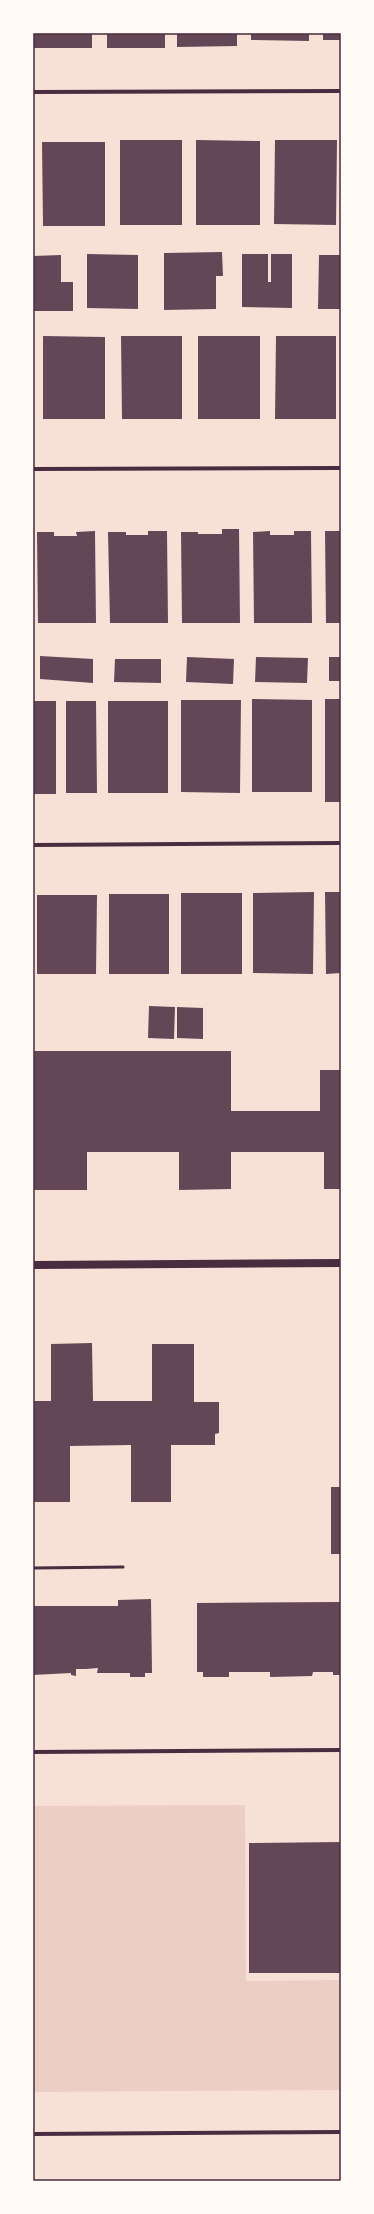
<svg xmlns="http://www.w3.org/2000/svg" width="374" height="2214" viewBox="0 0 374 2214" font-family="Figtree,sans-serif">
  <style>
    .green { fill: #ebcfc5 }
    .building { fill: #644757 }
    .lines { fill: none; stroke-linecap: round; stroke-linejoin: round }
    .service { stroke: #4a2c40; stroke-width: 3 }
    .minor { stroke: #4a2c40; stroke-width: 4 }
    .secondary { stroke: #4a2c40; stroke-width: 8 }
    .neatline { fill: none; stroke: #4a2c40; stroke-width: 1.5 }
  </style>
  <rect width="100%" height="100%" fill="#f7e1d7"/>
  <!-- green -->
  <path class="green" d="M 245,1805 L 246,1981 L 341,1980 L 341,2090 L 33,2092 L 33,1806 Z"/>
  <!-- building -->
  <path class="building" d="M 33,33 L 92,33 L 92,48 L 33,48 Z
    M 107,33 L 165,33 L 165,48 L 107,48 Z
    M 177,33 L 237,33 L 237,46 L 177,47 Z
    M 251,33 L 309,33 L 309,41 L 251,40 Z
    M 323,33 L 341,33 L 341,40 L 323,40 Z
    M 120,140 L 182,140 L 182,225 L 120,225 Z
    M 196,140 L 260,141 L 260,225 L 196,225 Z
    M 275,140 L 337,140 L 336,225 L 274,224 Z
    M 42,142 L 105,142 L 105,226 L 43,226 Z
    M 222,252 L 223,276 L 216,276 L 216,309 L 164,310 L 164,253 Z
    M 87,254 L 138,255 L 138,309 L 87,308 Z
    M 242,254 L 268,254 L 268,282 L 271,282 L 271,254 L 292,254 L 292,308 L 242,307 Z
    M 61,255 L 61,282 L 73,282 L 73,311 L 33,311 L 33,256 Z
    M 319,255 L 341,255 L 341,309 L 318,309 Z
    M 43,336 L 105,337 L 105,419 L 43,419 Z
    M 121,336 L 182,336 L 182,419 L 122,419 Z
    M 198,336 L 260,336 L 260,419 L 198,419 Z
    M 276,336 L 336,336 L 336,419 L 275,419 Z
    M 222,529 L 239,529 L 240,623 L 182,623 L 181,532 L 198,532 L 198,534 L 222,534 Z
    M 95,531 L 96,623 L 38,623 L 37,532 L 54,532 L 54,536 L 77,536 L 76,532 Z
    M 148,531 L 167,531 L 168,623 L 110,623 L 108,532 L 126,532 L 126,535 L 148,535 Z
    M 270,531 L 270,535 L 294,535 L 294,531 L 311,531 L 312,623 L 254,623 L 253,532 Z
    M 325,531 L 341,531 L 341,623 L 326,623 Z
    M 40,656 L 93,659 L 93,683 L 40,679 Z
    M 187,657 L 234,659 L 233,684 L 186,682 Z
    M 256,657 L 308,658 L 307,683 L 255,682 Z
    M 329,657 L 341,657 L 341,681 L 329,681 Z
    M 115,659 L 161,659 L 161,683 L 114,682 Z
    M 252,699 L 312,700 L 312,792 L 252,792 Z
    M 325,699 L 341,699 L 341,802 L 325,802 Z
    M 181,700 L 241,700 L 240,793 L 181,792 Z
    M 33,701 L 56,701 L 56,794 L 33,794 Z
    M 66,701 L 96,701 L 97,793 L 66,793 Z
    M 108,701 L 168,701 L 168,793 L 108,793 Z
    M 314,892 L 313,974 L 253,973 L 253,893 Z
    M 325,892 L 341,892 L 341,973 L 326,974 Z
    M 181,893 L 242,893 L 242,974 L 181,974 Z
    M 109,894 L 169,894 L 169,974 L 109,974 Z
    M 37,895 L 97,895 L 96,974 L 37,974 Z
    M 149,1006 L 175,1007 L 174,1039 L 148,1038 Z
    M 177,1007 L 203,1008 L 203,1039 L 177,1038 Z
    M 33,1051 L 231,1051 L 231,1111 L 320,1111 L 320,1070 L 341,1070 L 341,1189 L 324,1189 L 324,1152 L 231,1152 L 231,1189 L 179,1190 L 179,1152 L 87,1152 L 87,1190 L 33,1190 Z
    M 92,1343 L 93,1401 L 152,1401 L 152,1344 L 194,1344 L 194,1402 L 219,1402 L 219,1433 L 215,1434 L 215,1445 L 171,1445 L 171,1502 L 131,1502 L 131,1445 L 70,1446 L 70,1502 L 33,1502 L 33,1401 L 51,1401 L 51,1344 Z
    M 331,1487 L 341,1487 L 341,1554 L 331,1554 Z
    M 151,1599 L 152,1673 L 145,1673 L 145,1677 L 130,1677 L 130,1673 L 97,1673 L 98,1668 L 86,1669 L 76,1669 L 76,1676 L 71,1675 L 71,1673 L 33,1675 L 33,1606 L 118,1606 L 118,1600 Z
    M 341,1602 L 341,1675 L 333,1675 L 333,1672 L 313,1672 L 312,1676 L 270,1677 L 270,1672 L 229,1672 L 229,1677 L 203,1677 L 203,1672 L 197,1672 L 197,1603 Z
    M 341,1842 L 341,1973 L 249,1973 L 249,1843 Z"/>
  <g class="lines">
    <!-- service -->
    <path class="service" d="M 33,1568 L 123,1567"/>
    <!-- minor -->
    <path class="minor" d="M 33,92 L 341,91
      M 33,469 L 341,468
      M 33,845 L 341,843
      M 33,1752 L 341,1750
      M 33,2134 L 341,2132"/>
    <!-- secondary -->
    <path class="secondary" d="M 33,1265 L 341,1263"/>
  </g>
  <!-- border -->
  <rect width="374" height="2214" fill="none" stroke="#fffaf5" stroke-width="68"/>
  <rect x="34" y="34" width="306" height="2146" class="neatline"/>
</svg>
